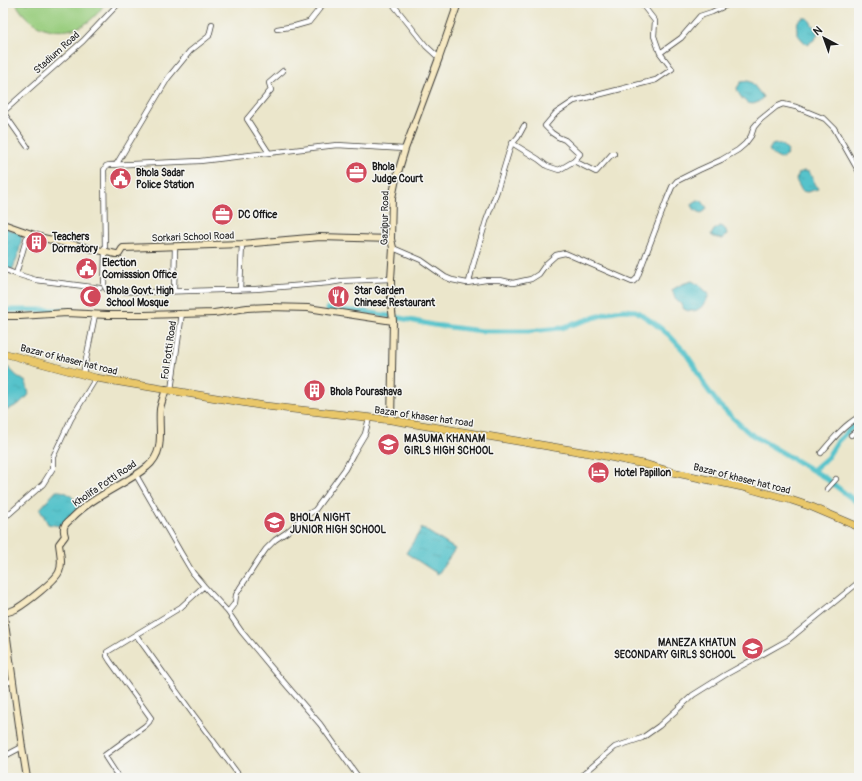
<svg xmlns="http://www.w3.org/2000/svg" width="862" height="781" viewBox="0 0 862 781" font-family="Pangolin,sans-serif">
  <style>
    .pitch { fill: #99cd7e; stroke: #5a744d }
    .water { fill: url(#water-ripples); stroke: #397074 }
    .lines { fill: none; stroke-linecap: round; stroke-linejoin: round }
    .canal { stroke: #56c3cb; stroke-width: 5 }
    .street-casing { stroke: #3b3a36; stroke-width: 6 }
    .secondary-casing { stroke: #3b3a36; stroke-width: 8 }
    .primary-casing { stroke: #3b3a36; stroke-width: 8 }
    .street { stroke: #fff; stroke-width: 4.5 }
    .secondary { stroke: #f6e9c3; stroke-width: 6 }
    .primary { stroke: #e9c769; stroke-width: 7 }
    .labels { text-anchor: middle; stroke-width: 3; stroke-linejoin: round; paint-order: stroke }
    .street-label { font-size: 10px; fill: #1c1c1c; stroke: #f6f6f2 }
    .poi-label { font-size: 10px; font-weight: bold; fill: #1c1c1c; stroke: #f6f6f2; text-anchor: start }
  </style>
  <defs>
    <pattern id="water-ripples" width="26" height="14" patternUnits="userSpaceOnUse"><rect width="26" height="14" fill="#56c3cb"/><path d="M2 4q2-2 4 0t4 0M15 11q2-2 4 0t4 0" fill="none" stroke="#4aa7ae"/></pattern>
  </defs>
  <rect width="100%" height="100%" fill="#f6f6f2"/>
  <filter id="ink" filterUnits="userSpaceOnUse"><feTurbulence type="fractalNoise" baseFrequency=".025" numOctaves="2"/><feDisplacementMap in="SourceGraphic" scale="8" xChannelSelector="R" yChannelSelector="G"/><feConvolveMatrix kernelMatrix="1 2 1 2 8 2 1 2 1" color-interpolation-filters="sRGB"/></filter>
  <filter id="wash" filterUnits="userSpaceOnUse"><feTurbulence type="fractalNoise" baseFrequency=".012" numOctaves="4" result="noise"/><feDisplacementMap in="SourceGraphic" scale="16" xChannelSelector="R" yChannelSelector="G"/><feGaussianBlur stdDeviation="0.9" result="paint"/><feColorMatrix in="noise" values="0 0 0 0 0 0 0 0 0 0 0 0 0 0 0 0 0 1.4 0 .05"/><feComposite in="paint" operator="in"/></filter>
  <g filter="url(#wash)">
    <rect width="100%" height="100%" fill="#ebe6cb"/>
    <!-- pitch -->
    <path class="pitch" d="M 16,3 L 104,3 C 101,11 94,17 88,22 C 63,39 29,30 16,3 Z"/>
    <!-- water -->
    <path class="water" d="M 803,18 L 808,18 L 818,34 L 815,39 L 807,45 C 798,35 795,35 798,21 Z
      M 748,81 L 752,83 L 763,97 C 753,111 740,101 737,88 L 741,82 Z
      M 776,144 L 781,144 L 788,151 L 786,155 L 781,159 C 775,157 773,155 769,150 L 772,145 Z
      M 804,171 L 809,172 L 818,189 L 807,192 L 802,191 L 796,180 L 799,173 Z
      M 698,200 L 702,201 L 707,208 L 705,211 L 701,213 L 694,209 L 692,205 L 693,203 Z
      M 3,226 L 12,231 L 21,231 C 24,240 16,262 12,270 L 3,267 Z
      M 720,226 C 725,227 726,230 727,234 L 723,239 C 719,238 714,238 711,235 L 714,230 Z
      M 692,281 L 699,285 L 709,294 C 707,302 700,312 690,311 C 688,311 686,310 684,309 L 680,303 L 676,300 L 672,290 L 682,284 Z
      M 4,367 L 9,368 L 17,376 L 26,382 L 29,394 L 27,397 L 24,399 L 19,404 L 7,410 L 3,405 L 3,368 Z
      M 56,491 C 67,490 74,498 80,506 L 60,526 L 48,524 L 40,509 Z
      M 422,528 L 455,549 L 438,574 L 406,553 Z"/>
    <g class="lines">
      <!-- canal -->
      <path class="canal" d="M 328,309 L 366,312 L 400,318 L 433,325 L 482,331 L 530,331 L 561,328 L 615,311 L 624,310 L 636,311 L 654,323 L 669,335 L 684,351 L 695,367 L 705,386 L 719,405 L 749,433 L 824,477 L 859,504
        M 3,310 L 54,310 L 70,311
        M 813,470 L 827,458 L 837,442 L 853,426 L 859,423"/>
    </g>
  </g>
  <g filter="url(#ink)">
    <g class="lines">
      <defs>
        <path id="street" d="M 392,3 L 426,46 L 439,58
          M 277,29 L 295,26 L 309,22 L 324,3
          M 660,53 L 681,38 L 700,16 L 712,12 L 731,3
          M 3,112 L 83,41 L 119,3
          M 3,112 L 27,146
          M 512,143 L 538,159 L 547,166 L 559,170 L 574,161 L 596,172 L 612,154 L 614,154
          M 269,153 L 247,119 L 271,90 L 269,83 L 283,71
          M 574,161 L 580,154 L 565,140 L 558,137 L 552,133 L 545,126 L 556,113 L 574,101 L 656,80 L 672,69 L 660,53 L 654,36 L 655,21 L 641,3
          M 116,165 L 168,78 L 190,51 L 209,36 L 212,24
          M 393,248 L 421,260 L 445,277 L 452,280 L 467,283 L 486,280 L 500,280 L 513,283 L 531,279 L 539,274 L 546,264 L 556,255 L 565,253 L 632,282 L 634,281 L 637,278 L 642,265 L 667,199 L 672,187 L 677,181 L 699,170 L 721,160 L 738,150 L 745,144 L 751,136 L 754,127 L 760,120 L 776,107 L 783,104 L 796,107 L 825,119 L 834,128 L 859,172
          M 3,269 L 16,274 L 28,233
          M 16,274 L 36,280 L 100,288
          M 391,279 L 341,281 L 329,283 L 256,289 L 155,292 L 111,291 L 106,289 L 104,285 L 105,251 L 104,170 L 106,166 L 109,165 L 200,161 L 337,145 L 405,149
          M 469,282 L 472,269 L 486,221 L 497,191 L 511,145 L 518,137 L 524,126
          M 240,290 L 242,244
          M 174,291 L 175,246
          M 83,374 L 95,315
          M 171,390 L 182,313
          M 851,435 L 859,429
          M 821,453 C 832,440 844,425 859,417
          M 136,475 L 181,553 L 193,573 L 204,586 L 228,612 L 241,631 L 270,666 L 320,724 L 359,778
          M 827,489 L 836,479
          M 3,517 L 9,514 L 43,484 L 53,468 L 53,457 L 71,419 L 96,378
          M 228,612 L 235,603 L 236,595 L 240,588 L 248,576 L 259,559 L 266,549 L 275,540 L 287,532 L 305,516 L 315,510 L 345,469 L 353,454 L 365,434 L 369,418
          M 136,635 L 193,714 L 241,778
          M 3,668 L 11,666
          M 3,685 L 13,680
          M 3,757 L 22,747
          M 119,778 L 106,758 L 105,755 L 145,726 L 149,722 L 151,718 L 110,661 L 107,656 L 107,652 L 181,607 L 204,586
          M 579,778 L 615,747 L 642,738 L 659,726 L 693,695 L 725,675 L 788,640 L 859,582"/>
        <path id="secondary" d="M 3,224 L 43,238 L 116,254 L 119,254 L 122,249 L 123,248 L 242,244 L 320,237 L 391,239
          M 3,316 L 20,316 L 67,313 L 107,315 L 145,315 L 214,313 L 247,308 L 269,307 L 308,308 L 393,321
          M 391,420 L 393,321 L 391,302 L 391,279 L 393,248 L 391,239 L 392,198 L 396,179 L 405,149 L 439,58 L 458,3
          M 3,609 L 22,747 L 27,778
          M 4,613 C 8,612 12,611 16,609 C 26,603 55,581 59,572 C 63,564 60,553 59,544 L 65,536 C 64,533 63,528 65,525 C 67,522 70,520 72,518 C 93,496 123,486 147,467 C 166,451 158,430 160,409 C 161,403 164,396 166,389"/>
        <path id="primary" d="M 3,353 L 96,378 L 265,406 L 391,420 L 595,454 L 648,465 L 672,472 L 747,488 L 791,500 L 812,507 L 859,527"/>
      </defs>
      <!-- street casing -->
      <use href="#street" class="street-casing"/>
      <!-- secondary casing -->
      <use href="#secondary" class="secondary-casing"/>
      <!-- primary casing -->
      <use href="#primary" class="primary-casing"/>
      <!-- street -->
      <use href="#street" class="street"/>
      <!-- secondary -->
      <use href="#secondary" class="secondary"/>
      <!-- primary -->
      <use href="#primary" class="primary"/>
    </g>
  </g>
  <!-- icons -->
  <defs>
    <symbol id="office-disc" viewBox="-11 -11 22 22"><circle r="9.5" fill="#d1495b" stroke="#f6f6f2"/><path d="M-6-3h4V-5.5h4V-3h4V5H-6ZM-1-4.5V-3h2v-1.5ZM-6 0V1H6V0Z" fill="#fff"/></symbol>
    <symbol id="civic-disc" viewBox="-11 -11 22 22"><circle r="9.5" fill="#d1495b" stroke="#f6f6f2"/><path d="M-.6-6.5H3V-4.5H.6V-3L4-1V1h2V6H-6V1h2V-1L-.6-3ZM-1.2 2.5V6h2.4V2.5Z" fill="#fff"/></symbol>
    <symbol id="building-disc" viewBox="-11 -11 22 22"><circle r="9.5" fill="#d1495b" stroke="#f6f6f2"/><path d="M-4-6H4V6H1V3H-1V6H-4ZM-2.5-4.3h1.7v1.8h-1.7ZM.8-4.3h1.7v1.8H.8ZM-2.5-1h1.7V.8h-1.7ZM.8-1h1.7V.8H.8Z" fill="#fff"/></symbol>
    <symbol id="mosque-disc" viewBox="-11 -11 22 22"><circle r="9.5" fill="#d1495b" stroke="#f6f6f2"/><path d="M3.5-4.9A6 6 0 1 0 3.5 4.9A5 5 0 1 1 3.5-4.9Z" fill="#fff"/></symbol>
    <symbol id="restaurant-disc" viewBox="-11 -11 22 22"><circle r="9.5" fill="#d1495b" stroke="#f6f6f2"/><path d="M-5-6h1v4h1v-4h1v4h1v-4h1v5L-1.5 .5V6h-2V.5L-5-1ZM5-6V6H3V1.5H1.5Q1.5-4 5-6Z" fill="#fff"/></symbol>
    <symbol id="school-disc" viewBox="-11 -11 22 22"><circle r="9.5" fill="#d1495b" stroke="#f6f6f2"/><path d="M0-5L7-2L0 1L-7-2ZM-4 1L0 2.5L4 1V4Q0 6-4 4Z" fill="#fff"/></symbol>
    <symbol id="hotel-disc" viewBox="-11 -11 22 22"><circle r="9.5" fill="#d1495b" stroke="#f6f6f2"/><path d="M-6-4.5h1.5V1H6V5H4.5V3h-9V5H-6ZM-4 0a1.8 1.8 0 1 1 3.6 0ZM.5 0V-2.5h3Q6-2.5 6 0Z" fill="#fff"/></symbol>
  </defs>
  <g fill-rule="evenodd">
    <use href="#office-disc" x="344" y="160" width="25" height="25"/>
    <use href="#civic-disc" x="108" y="166" width="25" height="25"/>
    <use href="#office-disc" x="210" y="202" width="25" height="25"/>
    <use href="#building-disc" x="24" y="230" width="25" height="25"/>
    <use href="#civic-disc" x="74" y="256" width="25" height="25"/>
    <use href="#mosque-disc" x="78" y="284" width="25" height="25"/>
    <use href="#restaurant-disc" x="326" y="284" width="25" height="25"/>
    <use href="#building-disc" x="302" y="378" width="25" height="25"/>
    <use href="#school-disc" x="376" y="432" width="25" height="25"/>
    <use href="#hotel-disc" x="586" y="460" width="25" height="25"/>
    <use href="#school-disc" x="262" y="510" width="25" height="25"/>
    <use href="#school-disc" x="740" y="636" width="25" height="25"/>
  </g>
  <g class="labels">
    <!-- street labels -->
    <g class="street-label">
      <text transform="translate(56 52) rotate(-42)" y="4">Stadium Road</text>
      <text transform="translate(384 218) rotate(-89)" y="4">Gazipur Road</text>
      <text transform="translate(193 236) rotate(-2)" y="4">Sorkari School Road</text>
      <text transform="translate(168 350) rotate(-82)" y="4">Fol Potti Road</text>
      <text transform="translate(69 359) rotate(14)" y="4">Bazar of khaser hat road</text>
      <text transform="translate(424 416) rotate(8)" y="4">Bazar of khaser hat road</text>
      <text transform="translate(742 478) rotate(14)" y="4">Bazar of khaser hat road</text>
      <text transform="translate(104 483) rotate(-34)" y="4">Kholifa Potti Road</text>
    </g>
    <!-- poi labels -->
    <g class="poi-label">
      <text x="372" y="170">Bhola<tspan x="372" dy="12">Judge Court</tspan></text>
      <text x="136" y="176">Bhola Sadar<tspan x="136" dy="12">Police Station</tspan></text>
      <text x="238" y="218">DC Office</text>
      <text x="52" y="240">Teachers<tspan x="52" dy="12">Dormatory</tspan></text>
      <text x="102" y="266">Election<tspan x="102" dy="12">Comisssion Office</tspan></text>
      <text x="106" y="294">Bhola Govt. High<tspan x="106" dy="12">School Mosque</tspan></text>
      <text x="354" y="294">Star Garden<tspan x="354" dy="12">Chinese Restaurant</tspan></text>
      <text x="330" y="395">Bhola Pourashava</text>
      <text x="404" y="442">MASUMA KHANAM<tspan x="404" dy="12">GIRLS HIGH SCHOOL</tspan></text>
      <text x="614" y="476">Hotel Papillon</text>
      <text x="290" y="521">BHOLA NIGHT<tspan x="290" dy="12">JUNIOR HIGH SCHOOL</tspan></text>
      <text x="736" y="646" text-anchor="end">MANEZA KHATUN<tspan x="736" dy="12">SECONDARY GIRLS SCHOOL</tspan></text>
    </g>
  </g>
  <!-- margin -->
  <rect width="862" height="781" fill="none" stroke="#f6f6f2" stroke-width="16"/>
  <!-- north arrow -->
  <g transform="translate(824 38) rotate(319)" stroke="#f6f6f2" stroke-width="3" paint-order="stroke">
  <path d="M0-3L7 15L0 10L-7 15Z" fill="#1c1c1c"/>
  <text y="-6" font-size="11" font-weight="bold" text-anchor="middle" fill="#1c1c1c">N</text>
  </g>
</svg>
